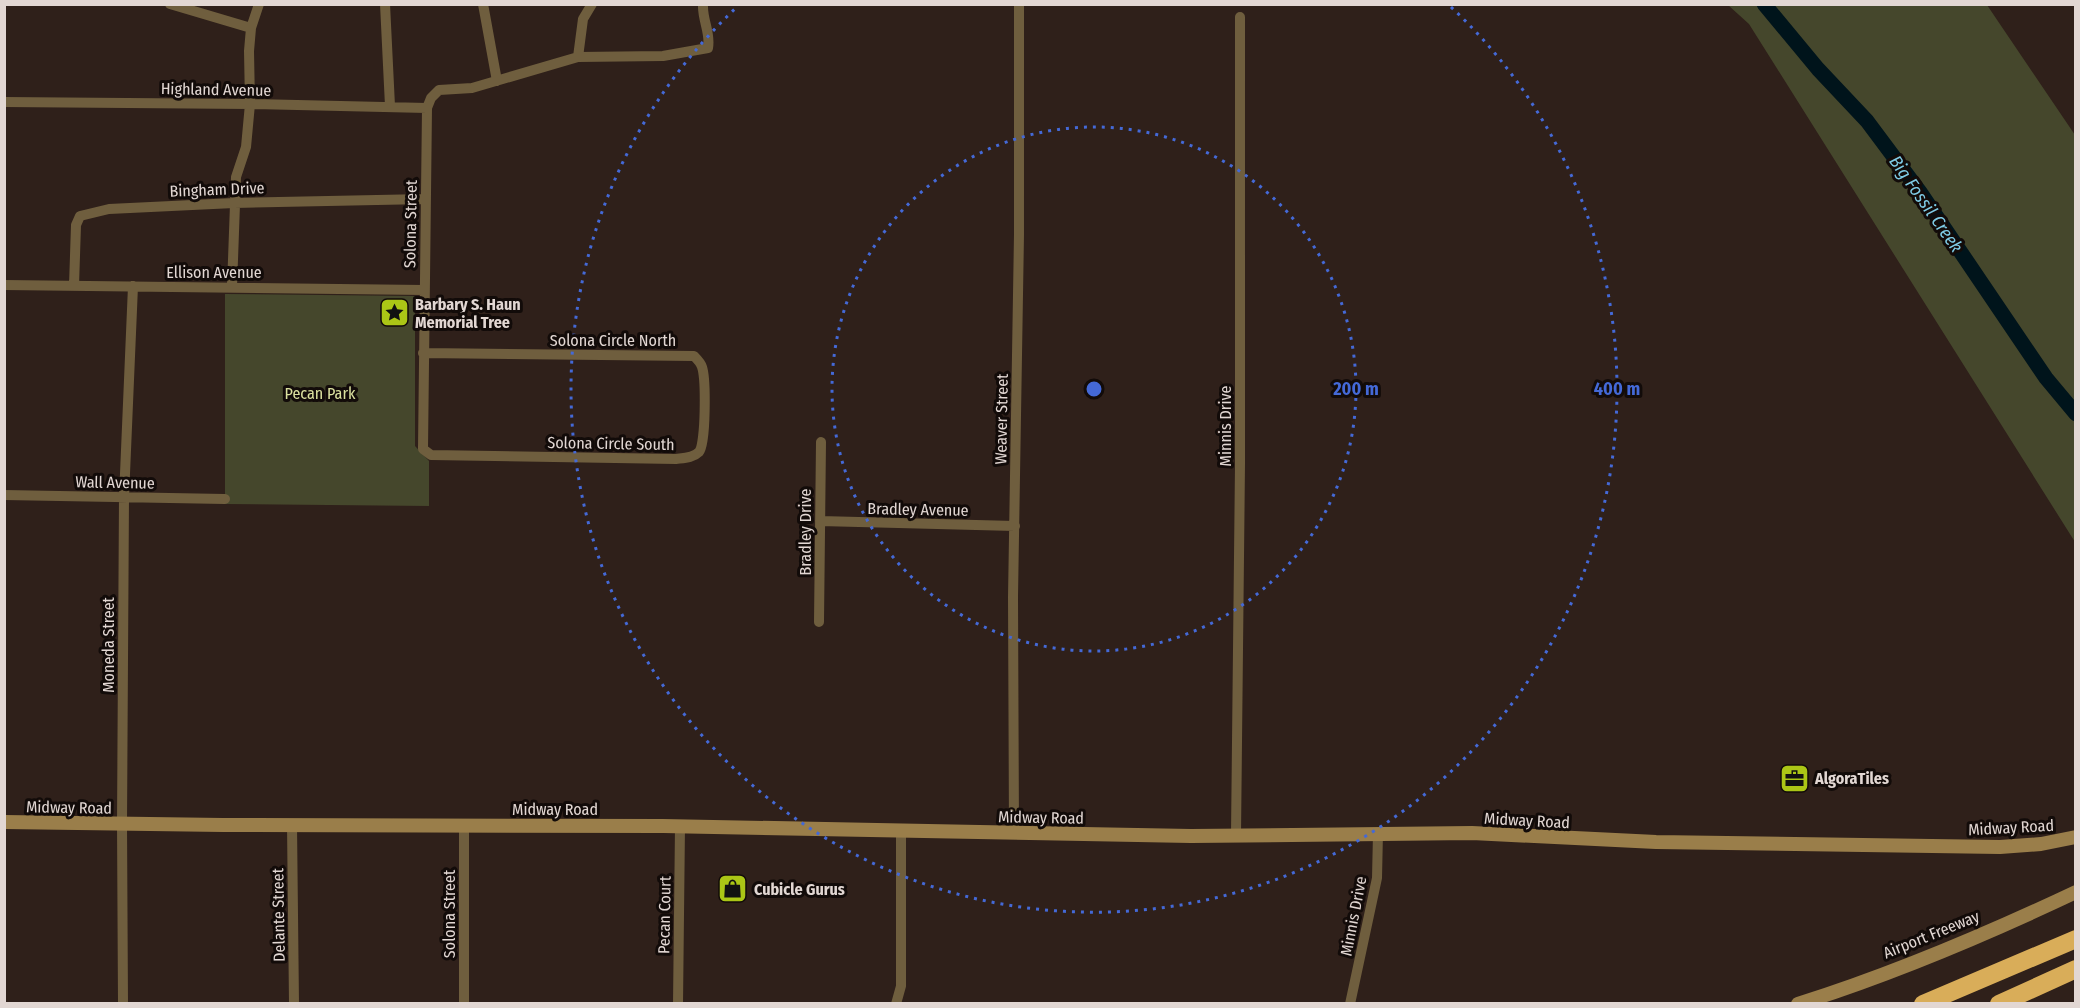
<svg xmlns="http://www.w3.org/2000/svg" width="2080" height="1008" viewBox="0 0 2080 1008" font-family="'Fira Sans Condensed',sans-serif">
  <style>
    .green { fill: #45472c }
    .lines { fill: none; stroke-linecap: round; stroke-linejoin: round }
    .river { stroke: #00141b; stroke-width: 15 }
    .street { stroke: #6f5e3e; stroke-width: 10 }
    .secondary { stroke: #9a7e4a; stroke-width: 14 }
    .highway { stroke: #d9ad59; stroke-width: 18 }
    .ring { fill: none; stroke: #4469d7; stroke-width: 3; stroke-dasharray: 3 6 }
    .labels { text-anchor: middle; stroke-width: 6; stroke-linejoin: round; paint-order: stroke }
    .street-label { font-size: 16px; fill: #e2d7d3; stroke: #120b09 }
    .poi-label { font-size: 16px; font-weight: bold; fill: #e2d7d3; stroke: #120b09; text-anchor: start }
    .park-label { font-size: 16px; fill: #dbe19f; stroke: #120b09 }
    .water-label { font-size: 18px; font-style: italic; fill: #7fcce6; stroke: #120b09 }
    .centre { fill: #4469d7; stroke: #120b09; stroke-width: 3 }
    .ring-label { font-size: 18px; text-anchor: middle; font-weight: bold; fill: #4469d7; stroke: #120b09; stroke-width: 6; stroke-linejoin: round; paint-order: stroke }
  </style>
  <rect width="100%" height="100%" fill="#2f201a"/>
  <!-- green -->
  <path class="green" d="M 1728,5 L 1987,5 L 2075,135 L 2075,542 L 1749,24 Z
    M 225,294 L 415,296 L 415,446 L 429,461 L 429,506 L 225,504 Z"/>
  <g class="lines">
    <!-- river -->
    <path class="river" d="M 1764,4 L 1818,69 L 1867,121 L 1920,192 L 2046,378 L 2076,414"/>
    <!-- street -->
    <path class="street" d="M 170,4 L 251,28
      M 385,4 L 390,106
      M 483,4 L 497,81
      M 578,57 L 583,19 L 592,4
      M 4,102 L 250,104 L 427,108
      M 4,285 L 424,290
      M 74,286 L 76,225 L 80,216 L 109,209 L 234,203 L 426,199
      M 232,287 L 236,177 L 246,147 L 250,104 L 249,51 L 251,28 L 259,4
      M 423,353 L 694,356 C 697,359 701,363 702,367 C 706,379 706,444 699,452 C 693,458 684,458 676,459 L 431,455 L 423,449 L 427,108 L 431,98 L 439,90 L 472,88 L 578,57 L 663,56 L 708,48 C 711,33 702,20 703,4
      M 4,495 L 225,499
      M 820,521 L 1015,526
      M 819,622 L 821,442
      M 292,825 L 294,1004
      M 464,825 L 464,1004
      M 1014,833 L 1013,597 L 1019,234 L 1019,4
      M 1236,835 L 1240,464 L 1240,17
      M 123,1004 L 122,824 L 124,497 L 133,286
      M 678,1004 L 680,826
      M 896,1004 L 901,986 L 901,830
      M 1350,1004 L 1377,878 L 1378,833"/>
    <!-- secondary -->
    <path class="secondary" d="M 4,822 L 223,825 L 663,826 L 1191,836 L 1472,833 L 1656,842 L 2000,847 L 2041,844 L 2076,837
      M 1798,1004 C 1893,974 1985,935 2076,892"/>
    <!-- highway -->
    <path class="highway" d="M 1923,1004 L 2076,939
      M 1999,1004 L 2076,969"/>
  </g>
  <!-- distance rings -->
  <g class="ring">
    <circle cx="1094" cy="389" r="262"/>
    <path d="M1451 7A523 523 0 1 1 737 7"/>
  </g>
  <!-- icons -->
  <defs>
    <symbol id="sight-square" viewBox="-11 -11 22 22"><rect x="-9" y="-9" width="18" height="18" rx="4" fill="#abc616" stroke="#120b09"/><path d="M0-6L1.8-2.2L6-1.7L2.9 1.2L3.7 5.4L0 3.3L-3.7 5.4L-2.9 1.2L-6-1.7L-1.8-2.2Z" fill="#111"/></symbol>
    <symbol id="office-square" viewBox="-11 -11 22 22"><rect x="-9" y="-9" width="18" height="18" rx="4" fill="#abc616" stroke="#120b09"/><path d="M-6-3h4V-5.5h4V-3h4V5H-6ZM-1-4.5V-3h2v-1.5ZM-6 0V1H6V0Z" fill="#111"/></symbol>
    <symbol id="shop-square" viewBox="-11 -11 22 22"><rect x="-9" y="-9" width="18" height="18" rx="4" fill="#abc616" stroke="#120b09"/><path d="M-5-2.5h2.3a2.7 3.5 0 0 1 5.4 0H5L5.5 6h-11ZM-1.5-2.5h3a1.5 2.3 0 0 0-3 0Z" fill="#111"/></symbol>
  </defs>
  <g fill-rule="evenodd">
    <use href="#sight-square" x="378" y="296" width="33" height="33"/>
    <use href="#office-square" x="1778" y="762" width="33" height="33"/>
    <use href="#shop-square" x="716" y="872" width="33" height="33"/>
  </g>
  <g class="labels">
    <!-- street labels -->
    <g class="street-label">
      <text transform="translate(216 89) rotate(1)" y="6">Highland Avenue</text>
      <text transform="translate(217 189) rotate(-2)" y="6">Bingham Drive</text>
      <text transform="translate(410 224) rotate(-89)" y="6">Solona Street</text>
      <text x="214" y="278">Ellison Avenue</text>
      <text x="613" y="346">Solona Circle North</text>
      <text transform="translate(1001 419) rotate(-89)" y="6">Weaver Street</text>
      <text transform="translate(1225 426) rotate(-90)" y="6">Minnis Drive</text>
      <text transform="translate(611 443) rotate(1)" y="6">Solona Circle South</text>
      <text transform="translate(115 482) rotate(1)" y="6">Wall Avenue</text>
      <text transform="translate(918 509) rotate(1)" y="6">Bradley Avenue</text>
      <text transform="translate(805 532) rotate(-90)" y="6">Bradley Drive</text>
      <text transform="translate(108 645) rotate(-90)" y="6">Moneda Street</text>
      <text transform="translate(69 807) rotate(1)" y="6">Midway Road</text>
      <text x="555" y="815">Midway Road</text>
      <text transform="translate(1041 817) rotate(1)" y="6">Midway Road</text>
      <text transform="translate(1527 820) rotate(3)" y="6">Midway Road</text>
      <text transform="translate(2011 827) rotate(-3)" y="6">Midway Road</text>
      <text transform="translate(449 914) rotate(-90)" y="6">Solona Street</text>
      <text transform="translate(278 915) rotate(-91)" y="6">Delante Street</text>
      <text transform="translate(664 915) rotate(-89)" y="6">Pecan Court</text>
      <text transform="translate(1353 916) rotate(-79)" y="6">Minnis Drive</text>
      <text transform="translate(1931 934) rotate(-22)" y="6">Airport Freeway</text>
    </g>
    <!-- poi labels -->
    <g class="poi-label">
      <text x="415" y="310">Barbary S. Haun<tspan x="415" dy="18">Memorial Tree</tspan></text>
      <text x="1815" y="784">AlgoraTiles</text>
      <text x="754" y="895">Cubicle Gurus</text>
    </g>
    <!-- park labels -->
    <g class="park-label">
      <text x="320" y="399">Pecan Park</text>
    </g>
    <!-- water labels -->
    <g class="water-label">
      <text transform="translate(1926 204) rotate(55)" y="6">Big Fossil Creek</text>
    </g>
  </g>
  <circle cx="1094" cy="389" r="9" class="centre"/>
  <g class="ring-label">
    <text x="1356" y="395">200 m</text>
    <text x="1617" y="395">400 m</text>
  </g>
  <!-- border -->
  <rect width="2080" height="1008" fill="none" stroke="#e2d7d3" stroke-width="12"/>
</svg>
